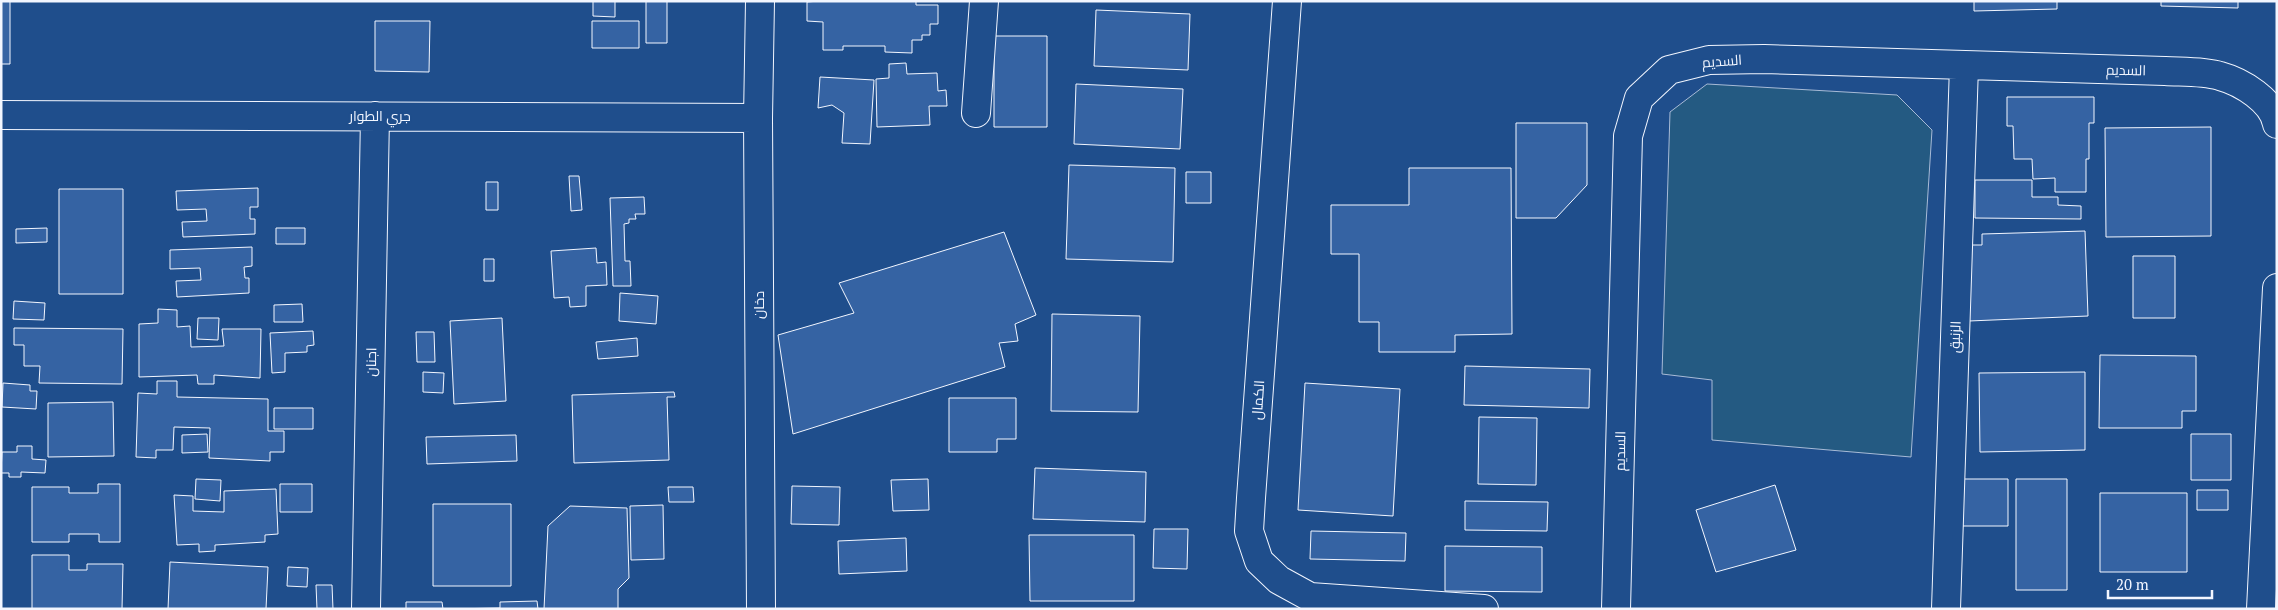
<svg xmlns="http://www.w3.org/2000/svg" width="2278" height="610" viewBox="0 0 2278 610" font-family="'PT Serif',Cairo,serif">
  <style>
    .green { fill: #245a82; stroke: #a8bbd7 }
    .building { fill: #3563a3; stroke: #f2f6ff }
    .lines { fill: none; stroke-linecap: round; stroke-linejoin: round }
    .minor-casing { stroke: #f2f6ff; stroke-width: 30 }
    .minor { stroke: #1f4e8c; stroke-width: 28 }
    .labels { text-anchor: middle; stroke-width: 4; stroke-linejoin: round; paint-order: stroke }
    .street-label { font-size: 14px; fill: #f2f6ff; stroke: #1f4e8c }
  </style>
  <rect width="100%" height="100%" fill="#1f4e8c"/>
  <!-- green -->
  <path class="green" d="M 1707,84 L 1897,95 L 1932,130 L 1911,457 L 1712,440 L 1712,380 L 1662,374 L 1670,112 Z"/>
  <!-- building -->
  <path class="building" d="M 1,1 L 10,1 L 10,64 L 1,64 Z
    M 593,1 L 615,1 L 615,17 L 593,16 Z
    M 646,1 L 667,1 L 667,43 L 646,43 Z
    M 819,1 L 916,1 L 916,5 L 938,5 L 938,24 L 930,24 L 930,35 L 922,35 L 922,40 L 912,40 L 912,53 L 885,52 L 885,46 L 843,46 L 843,50 L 823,50 L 823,22 L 807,21 L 807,2 Z
    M 1974,1 L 2057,1 L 2057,9 L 1974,11 Z
    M 2161,1 L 2238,1 L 2238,8 L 2161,6 Z
    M 1096,10 L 1190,14 L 1188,70 L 1094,66 Z
    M 375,21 L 430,21 L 429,72 L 375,71 Z
    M 592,21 L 639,21 L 639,48 L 592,48 Z
    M 994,36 L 1047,36 L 1047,127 L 994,127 Z
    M 906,63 L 907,74 L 937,73 L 938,91 L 946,90 L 947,106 L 929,106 L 930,125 L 877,127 L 876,79 L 889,78 L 889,64 Z
    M 820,77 L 874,80 L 870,144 L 842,143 L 844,113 L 832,105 L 818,108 Z
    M 1076,84 L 1183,89 L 1180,149 L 1074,144 Z
    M 2007,97 L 2094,97 L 2094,123 L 2089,123 L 2089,159 L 2086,159 L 2086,192 L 2055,192 L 2055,178 L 2033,179 L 2032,159 L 2014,159 L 2013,126 L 2007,126 Z
    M 1516,123 L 1587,123 L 1587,185 L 1556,218 L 1516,218 Z
    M 2211,127 L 2211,236 L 2106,237 L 2105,128 Z
    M 1069,165 L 1175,168 L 1173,262 L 1066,259 Z
    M 1409,168 L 1511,168 L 1512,334 L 1455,335 L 1455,352 L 1379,352 L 1379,322 L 1359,322 L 1359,254 L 1331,254 L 1331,205 L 1409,205 Z
    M 1186,172 L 1211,172 L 1211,203 L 1186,203 Z
    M 569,176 L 579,176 L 582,210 L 571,211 Z
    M 1975,180 L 2032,180 L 2032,197 L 2058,197 L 2058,205 L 2081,206 L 2081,219 L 1975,218 Z
    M 486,182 L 498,182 L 498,210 L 486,210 Z
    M 258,188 L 258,207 L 250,207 L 250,219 L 255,219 L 255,234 L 183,237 L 182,222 L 207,221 L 206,209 L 177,210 L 176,191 Z
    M 59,189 L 123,189 L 123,294 L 59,294 Z
    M 644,197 L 645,214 L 635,214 L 636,219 L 629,219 L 629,223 L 624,224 L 625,261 L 630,261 L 631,286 L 613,286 L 610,198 Z
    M 47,228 L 47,242 L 16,243 L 16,229 Z
    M 276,228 L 305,228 L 305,244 L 276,244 Z
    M 2085,231 L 2088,316 L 1969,321 L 1966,245 L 1982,245 L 1982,234 Z
    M 1004,232 L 1036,315 L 1015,324 L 1018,341 L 999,343 L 1005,367 L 793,434 L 778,335 L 854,313 L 839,283 Z
    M 252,247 L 252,266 L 244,267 L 245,278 L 249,278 L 249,293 L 177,297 L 176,281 L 201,280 L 200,268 L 170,269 L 170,250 Z
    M 596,248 L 597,263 L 606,262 L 607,285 L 586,286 L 586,306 L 570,307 L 569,297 L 554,298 L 551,251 Z
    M 2133,256 L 2175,256 L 2175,318 L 2133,318 Z
    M 484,259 L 494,259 L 494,281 L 484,281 Z
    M 620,293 L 658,296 L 656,324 L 619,321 Z
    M 14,301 L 45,303 L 44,320 L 13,319 Z
    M 302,304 L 303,322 L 274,322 L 274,305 Z
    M 158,309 L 177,310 L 177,327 L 190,326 L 191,347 L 224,346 L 222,329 L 261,329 L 260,378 L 214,375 L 214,384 L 198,384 L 197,375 L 139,377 L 139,324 L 158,323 Z
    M 1052,314 L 1140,316 L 1138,412 L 1051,411 Z
    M 198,318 L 219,318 L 218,340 L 197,339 Z
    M 502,318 L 506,401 L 454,404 L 450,321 Z
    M 14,328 L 123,329 L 122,384 L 39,383 L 40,366 L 24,366 L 24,345 L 14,345 Z
    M 313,331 L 314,345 L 307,346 L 307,352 L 285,353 L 285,372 L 272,373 L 270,333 Z
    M 416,332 L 434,332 L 435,362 L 417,362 Z
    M 637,338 L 638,356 L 598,359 L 596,342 Z
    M 2100,355 L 2196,356 L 2196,411 L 2182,411 L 2182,428 L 2099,428 Z
    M 1465,366 L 1590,369 L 1589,408 L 1464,405 Z
    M 423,372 L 444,373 L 443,393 L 423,392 Z
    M 2085,372 L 2085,450 L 1980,452 L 1979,373 Z
    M 157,381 L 177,381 L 177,397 L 268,399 L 268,431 L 284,431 L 284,452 L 270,452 L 270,461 L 209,458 L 210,428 L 174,427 L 173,450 L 156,450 L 156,458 L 136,457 L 138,393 L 157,394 Z
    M 3,383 L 30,385 L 30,391 L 37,391 L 36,409 L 2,407 Z
    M 1305,383 L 1400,389 L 1393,516 L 1298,510 Z
    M 674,392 L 675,397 L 667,397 L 669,460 L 574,463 L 572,395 Z
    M 949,398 L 1016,398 L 1016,439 L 997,439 L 997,452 L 949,452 Z
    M 113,402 L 114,456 L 48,457 L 48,403 Z
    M 274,408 L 313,408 L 313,429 L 274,429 Z
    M 1479,417 L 1537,418 L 1536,485 L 1478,484 Z
    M 207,434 L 208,452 L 182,453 L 182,435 Z
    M 2191,434 L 2231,434 L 2231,480 L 2191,480 Z
    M 516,435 L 517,461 L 427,464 L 426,437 Z
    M 17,446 L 32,446 L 32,459 L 46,460 L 45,473 L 21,472 L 21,477 L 9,477 L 9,473 L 1,473 L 2,452 L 17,452 Z
    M 1035,468 L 1146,472 L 1145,522 L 1033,519 Z
    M 196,479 L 221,480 L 220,501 L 195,499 Z
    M 928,479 L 929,510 L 893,511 L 891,480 Z
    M 1960,479 L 2008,479 L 2008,526 L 1960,526 Z
    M 2016,479 L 2067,479 L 2067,590 L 2016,590 Z
    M 98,484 L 120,484 L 120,542 L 99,542 L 99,534 L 69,534 L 69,542 L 32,542 L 32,487 L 69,487 L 69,493 L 98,493 Z
    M 280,484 L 312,484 L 312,512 L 280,512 Z
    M 1775,485 L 1796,550 L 1716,572 L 1696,510 Z
    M 792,486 L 840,487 L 839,525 L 791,524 Z
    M 668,487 L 693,487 L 694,502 L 669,502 Z
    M 276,489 L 278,534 L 265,535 L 265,542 L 215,545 L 215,551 L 199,552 L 199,544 L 177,545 L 174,495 L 193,496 L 193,511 L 224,512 L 224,491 Z
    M 2197,490 L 2228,490 L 2228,510 L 2197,510 Z
    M 2100,493 L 2187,493 L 2187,572 L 2100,572 Z
    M 1465,501 L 1548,502 L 1547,531 L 1465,530 Z
    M 433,504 L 511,504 L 511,586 L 433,586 Z
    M 663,505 L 664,559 L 631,560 L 630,506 Z
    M 570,506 L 627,508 L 629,578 L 618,589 L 618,609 L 544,609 L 548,526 Z
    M 1154,529 L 1188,529 L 1187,569 L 1153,568 Z
    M 1311,531 L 1406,533 L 1405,561 L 1310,559 Z
    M 1029,535 L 1134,535 L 1134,601 L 1030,601 Z
    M 906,538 L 907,571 L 839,574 L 838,541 Z
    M 1445,546 L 1542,547 L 1542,592 L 1445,591 Z
    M 32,555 L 69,555 L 69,570 L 87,570 L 87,564 L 123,564 L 122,609 L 32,609 Z
    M 170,562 L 268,567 L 266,609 L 168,609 Z
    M 288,567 L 308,568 L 307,587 L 287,586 Z
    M 316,585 L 332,585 L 333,609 L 317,609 Z
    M 537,601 L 538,609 L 449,609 L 500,608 L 500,602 Z
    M 406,602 L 442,602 L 443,609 L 406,609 Z"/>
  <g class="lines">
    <defs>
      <path id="minor" d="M 760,1 L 758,118 L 761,609
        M 1287,1 L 1251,498 L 1249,531 L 1259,561 L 1279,580 L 1310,597 L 1484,609
        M 976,113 L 984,1
        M 1,115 L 758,118
        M 366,609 L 375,116
        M 1616,609 L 1628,136 L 1639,98 L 1669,70 L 1709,60 L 1764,59 L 2165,71 C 2183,72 2204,71 2220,76 C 2242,82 2273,101 2277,124
        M 1946,609 L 1964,66
        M 2261,609 L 2277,288"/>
    </defs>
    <!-- minor casing -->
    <use href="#minor" class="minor-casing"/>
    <!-- minor -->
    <use href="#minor" class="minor"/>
  </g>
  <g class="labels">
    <!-- street labels -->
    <g class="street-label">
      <text transform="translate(1722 61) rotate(-4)" y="5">السديم</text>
      <text transform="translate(2126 70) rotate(1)" y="5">السديم</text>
      <text x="380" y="121">جري الطوار</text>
      <text transform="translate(759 305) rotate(-90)" y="5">دخان</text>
      <text transform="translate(1955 337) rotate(-88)" y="5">الزنبق</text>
      <text transform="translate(371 362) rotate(-89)" y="5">اجنان</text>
      <text transform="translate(1258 400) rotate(-86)" y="5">الكمال</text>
      <text transform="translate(1620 451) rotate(-89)" y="5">السديم</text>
    </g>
  </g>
  <!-- border -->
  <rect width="2278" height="610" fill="none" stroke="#f2f6ff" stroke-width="5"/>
  <!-- scale -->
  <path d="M2108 590v8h104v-8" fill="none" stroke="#f2f6ff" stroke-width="2.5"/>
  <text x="2116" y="590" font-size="15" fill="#f2f6ff" stroke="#1f4e8c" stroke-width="4" paint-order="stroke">20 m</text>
</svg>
